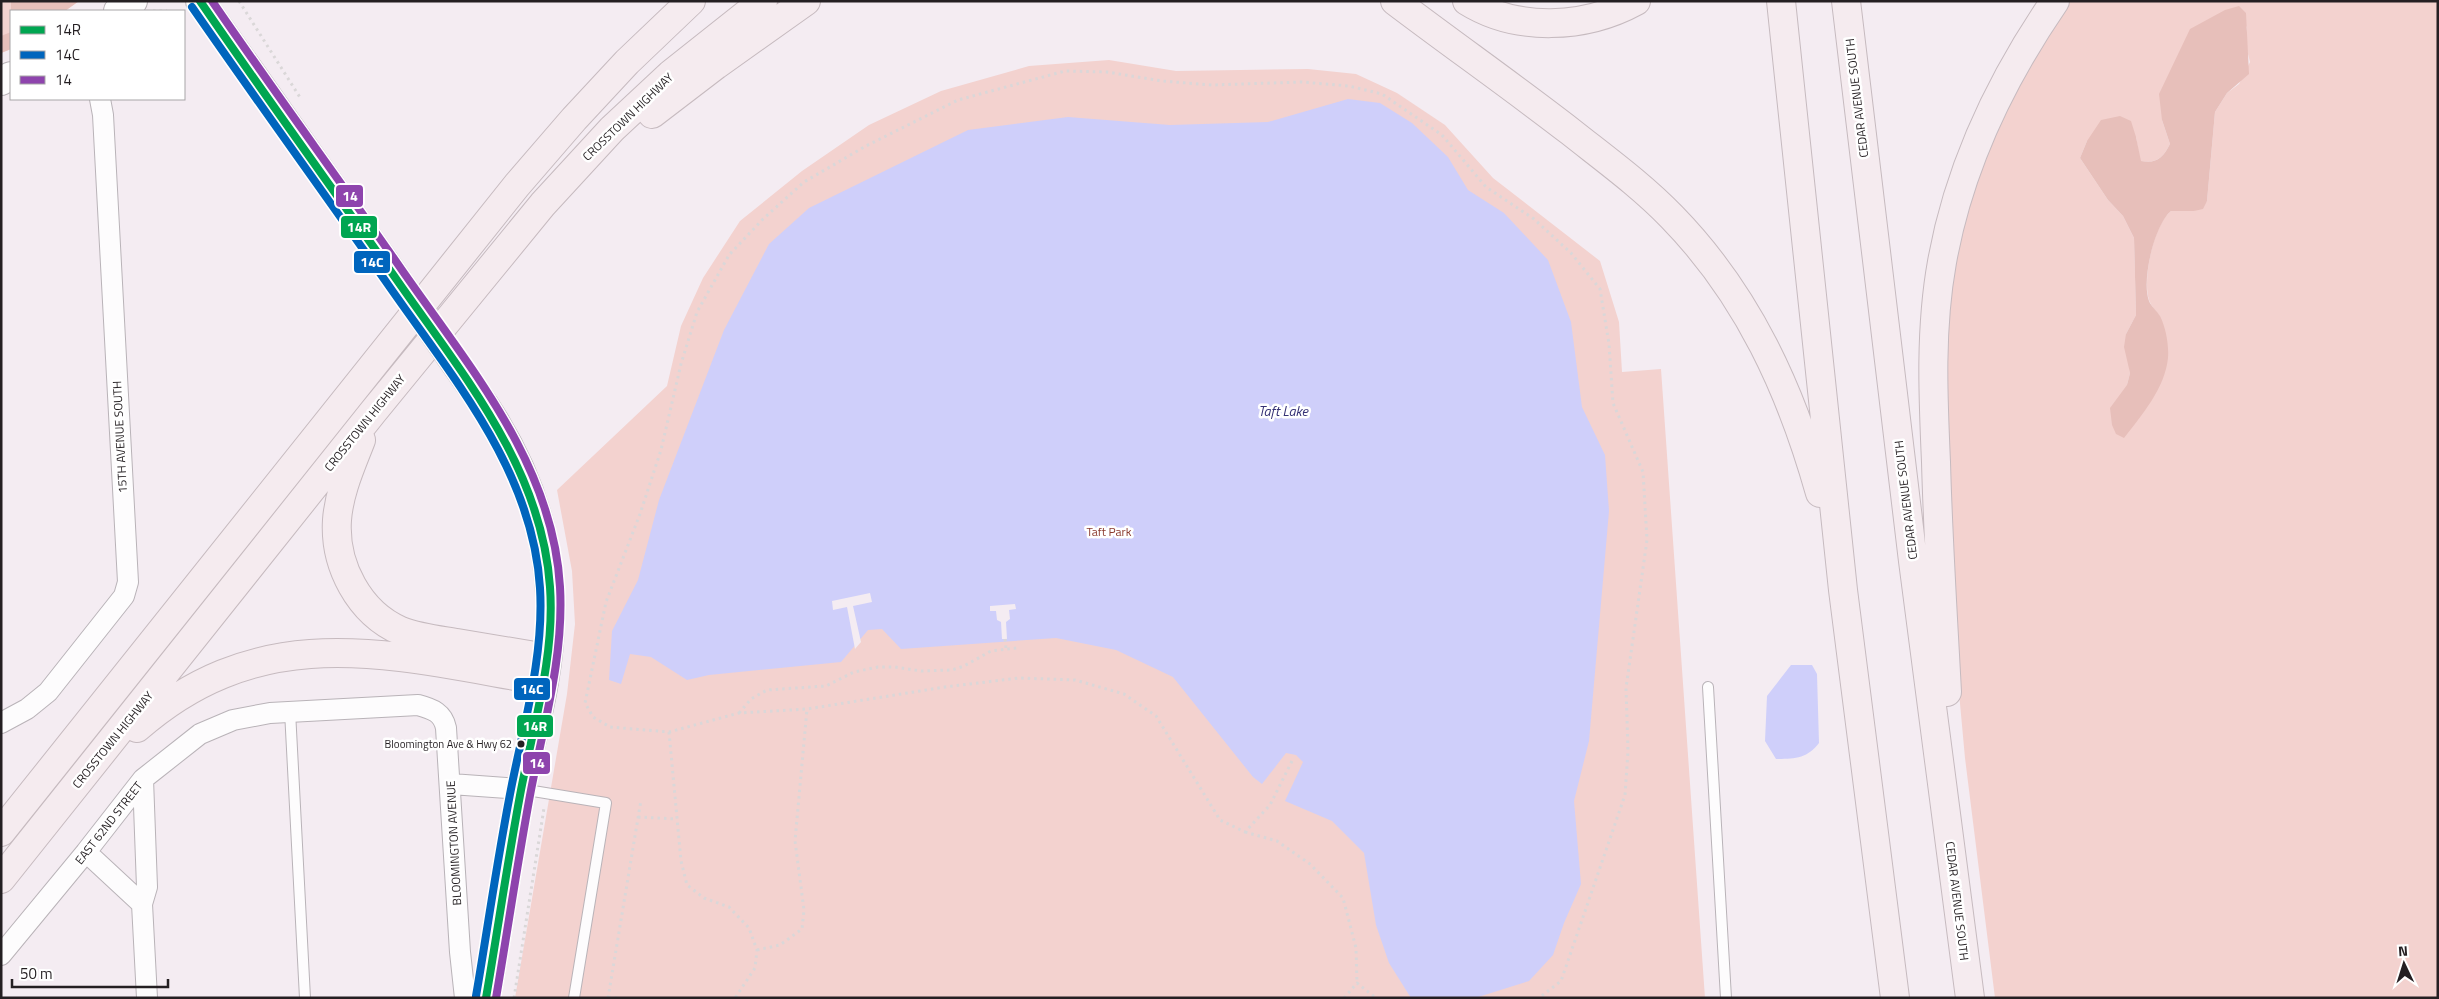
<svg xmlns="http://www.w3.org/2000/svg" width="2439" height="999" viewBox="0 0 2439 999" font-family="'Titillium Web',sans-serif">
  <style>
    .green { fill: #f3d2cf; fill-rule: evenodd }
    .forest { fill: #e7bfba }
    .water { fill: #cfcffa }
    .pier { fill: #f4ecf2 }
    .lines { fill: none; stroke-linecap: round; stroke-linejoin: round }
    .lane-casing { stroke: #b9b3b8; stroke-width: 12 }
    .street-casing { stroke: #b9b3b8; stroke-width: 22 }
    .secondary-casing { stroke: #b9b3b8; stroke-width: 30 }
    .highway-casing { stroke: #c6babf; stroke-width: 30 }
    .path { stroke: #dad7d8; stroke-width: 3; stroke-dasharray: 2.5 4; stroke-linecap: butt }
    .lane { stroke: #fdfcfd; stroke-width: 10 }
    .street { stroke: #fdfcfd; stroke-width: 20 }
    .secondary { stroke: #fdfcfd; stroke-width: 28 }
    .highway { stroke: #f5ebef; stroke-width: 28 }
    .secondary-bridge-casing { stroke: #b9b3b8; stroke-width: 30; stroke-linecap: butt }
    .secondary-bridge { stroke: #fdfcfd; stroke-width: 28 }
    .bus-1-casing { stroke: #fff; stroke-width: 11 }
    .bus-2-casing { stroke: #fff; stroke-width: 11 }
    .bus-3-casing { stroke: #fff; stroke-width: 11 }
    .bus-1 { stroke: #00a651; stroke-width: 8 }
    .bus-2 { stroke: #0065bd; stroke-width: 8 }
    .bus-3 { stroke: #8e44ad; stroke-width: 8 }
    .bus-dot { fill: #241f22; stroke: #fff; stroke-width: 2 }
    .labels { text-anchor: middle; stroke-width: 5; stroke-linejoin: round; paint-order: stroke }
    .bus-label { font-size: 11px; fill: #241f22; stroke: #fff; text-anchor: end }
    .street-label { font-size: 12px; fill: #241f22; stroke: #fff }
    .park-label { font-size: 12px; fill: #8a392d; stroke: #fff }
    .water-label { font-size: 14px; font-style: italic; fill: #353175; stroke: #fff }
    .line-badge { stroke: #fff; stroke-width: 2 }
    .badge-label { font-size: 14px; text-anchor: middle; font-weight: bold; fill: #fff }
  </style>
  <rect width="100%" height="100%" fill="#f4ecf2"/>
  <!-- green -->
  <path class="green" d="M 1,1 L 79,1 L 65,11 L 11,11 L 11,49 L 1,53 Z
    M 2063,1 L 2438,1 L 2438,998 L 1995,998 L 1965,758 L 1946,551 L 1940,353 L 1967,190 L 2000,105 ZM 2247,26 L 2246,46 L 2250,62 L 2239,84 L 2227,93 L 2215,112 L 2207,201 L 2194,211 L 2171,211 C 2154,224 2142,279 2149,300 C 2151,306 2157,312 2160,317 L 2127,385 L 2130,373 L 2126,334 L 2136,315 L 2134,238 L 2123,216 L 2108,200 L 2080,158 L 2087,141 L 2136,137 L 2140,161 C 2156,164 2163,158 2170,144 L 2162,120 Z
    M 1109,60 L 1176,71 L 1308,69 L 1356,74 L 1397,93 L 1445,125 L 1493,178 L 1600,261 L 1619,322 L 1622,372 L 1661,369 L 1705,998 L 515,998 L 567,694 L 575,624 L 572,571 L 557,490 L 667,386 L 681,326 L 703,278 L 740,221 L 802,171 L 869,125 L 941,91 L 1029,66 Z"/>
  <!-- forest -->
  <path class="forest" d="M 11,1 L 79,1 L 65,11 L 11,11 Z
    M 2239,6 L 2246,13 L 2249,74 L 2227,93 L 2215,112 L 2207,201 L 2203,209 L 2194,211 L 2171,211 C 2155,224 2141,280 2149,301 C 2151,306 2157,311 2160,316 C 2166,328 2169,345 2168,358 C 2165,388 2142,415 2124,438 L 2116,434 L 2112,425 L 2110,408 L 2127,385 L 2130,373 L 2124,347 L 2126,334 L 2136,315 L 2134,238 L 2123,216 L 2108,200 L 2080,158 L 2087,141 L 2101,120 L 2120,116 L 2131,121 L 2136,137 L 2141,161 C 2156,164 2163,158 2170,144 L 2162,120 L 2159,94 L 2190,29 L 2225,10 Z
    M 11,32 L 11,49 L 1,53 L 1,36 Z"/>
  <!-- water -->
  <path class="water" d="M 1348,99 L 1380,103 L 1412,123 L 1448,157 L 1468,190 L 1504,213 L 1548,260 L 1571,322 L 1582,407 L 1605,455 L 1609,511 L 1589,741 L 1574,801 L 1581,884 L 1564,923 L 1553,955 L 1529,981 L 1475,998 L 1411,998 L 1389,963 L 1376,925 L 1364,853 L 1332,821 L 1285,801 L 1303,762 L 1296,755 L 1286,753 L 1262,784 L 1253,777 L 1173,677 L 1116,650 L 1056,638 L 901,649 L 882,629 L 868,630 L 841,662 L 709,675 L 687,680 L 651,657 L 630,654 L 621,684 L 609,680 L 612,631 L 638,580 L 659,500 L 724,330 L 769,244 L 809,208 L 968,130 L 1068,117 L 1170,125 L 1268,122 Z
    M 1791,665 L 1812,665 L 1817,674 L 1819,743 C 1808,758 1795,759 1776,759 L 1765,741 L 1767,696 Z"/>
  <!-- pier -->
  <path class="pier" d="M 870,593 L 872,602 L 853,606 L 861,642 L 855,649 L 847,607 L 833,610 L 832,601 Z
    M 1015,604 L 1016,609 L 1009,610 L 1010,619 L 1006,622 L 1007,639 L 1002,639 L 1001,622 L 997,620 L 996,611 L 990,611 L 990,606 Z"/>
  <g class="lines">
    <defs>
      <path id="lane" d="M 1708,687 L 1726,998
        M 290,711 L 305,998
        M 521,789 L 606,803 L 574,998"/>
      <path id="street" d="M 1,723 L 27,709 L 48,692 L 124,596 L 128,582 L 103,115 L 100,99
        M 143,779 L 147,887 L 142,904 L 147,998
        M 451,784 L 521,789
        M 86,852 L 142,904
        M 1,955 L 86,852 L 143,779 L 200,734 L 233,720 L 270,713 L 418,705 C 433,709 443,713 446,728 L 460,952 L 465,998"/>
      <path id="secondary" d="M 200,1 L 384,261
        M 118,11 L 133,1
        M 1,81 L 11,76
        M 485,406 C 542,492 562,579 544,682 C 538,718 528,753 521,789 C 508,858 498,928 486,998"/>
      <path id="highway" d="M 1395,1 C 1453,45 1513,87 1571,132 C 1605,159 1641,185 1672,217 C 1748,295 1791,390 1820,493
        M 1467,1 C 1517,32 1585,29 1636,1
        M 1781,1 L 1843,590 L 1895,998
        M 1846,1 L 1913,561 L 1970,998
        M 652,114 L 716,65 L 806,1
        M 361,440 C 351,466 339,492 337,520 C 334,565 359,613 401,631 C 419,638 439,640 457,643 C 487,648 517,653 547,658
        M 1947,692 C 1943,616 1938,539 1936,462 C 1933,396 1930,328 1942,262 C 1959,167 2000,81 2055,1
        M 137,728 C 265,616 394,656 544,681
        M 1,832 L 517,185 L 574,119 L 627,62 L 691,1
        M 1,879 L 373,412 L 543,204 L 612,129 L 671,74 L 763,1"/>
    </defs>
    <!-- lane casing -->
    <use href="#lane" class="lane-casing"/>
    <!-- street casing -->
    <use href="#street" class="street-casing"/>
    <!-- secondary casing -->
    <use href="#secondary" class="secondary-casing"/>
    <!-- highway casing -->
    <use href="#highway" class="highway-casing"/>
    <!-- path -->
    <path class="path" d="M 239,1 L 301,99
      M 153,11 L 167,11
      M 1005,639 L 1006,649
      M 739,713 L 751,699 L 767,690 L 826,686 L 854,672 L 878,667 L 895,667 L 921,671 L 952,670 L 964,666 L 991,651 L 1017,648
      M 669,732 L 681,861 L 687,885 L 704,898 L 729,907 L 749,928 L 757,950 L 755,968 L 735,998
      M 1292,761 L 1270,805 L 1245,832 L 1220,820 L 1156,716 L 1124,694 L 1075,680 L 1019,678 L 945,687 L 807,709 L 739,713 L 669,732 L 610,727 L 593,717 L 585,703 L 606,602 L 640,514 L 661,450 L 681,364 L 697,312 L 729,255 L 763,219 L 804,182 L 866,146 L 958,100 L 1065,71 L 1107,72 L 1162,81 L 1212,85 L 1302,82 L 1349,86 L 1382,94 L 1442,135 L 1486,187 L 1534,219 L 1571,253 L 1600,289 L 1609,344 L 1613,403 L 1643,472 L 1647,540 L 1626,688 L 1628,751 L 1625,795 L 1561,981 L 1539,998
      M 638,817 L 677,819
      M 1245,832 L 1277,841 L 1310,864 L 1343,898 L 1356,948 L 1357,983
      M 757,950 L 780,945 L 802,929 L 804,910 L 795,841 L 807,709
      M 608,997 L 617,998
      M 514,998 L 544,808
      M 608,998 L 641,800
      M 1344,998 L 1357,983 L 1376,998"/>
    <!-- lane -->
    <use href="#lane" class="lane"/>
    <!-- street -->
    <use href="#street" class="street"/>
    <!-- secondary -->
    <use href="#secondary" class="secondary"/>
    <!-- highway -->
    <use href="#highway" class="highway"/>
    <defs>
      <path id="secondary-bridge" d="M 384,261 L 485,406"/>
    </defs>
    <!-- secondary-bridge casing -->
    <use href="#secondary-bridge" class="secondary-bridge-casing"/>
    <!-- secondary-bridge -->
    <use href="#secondary-bridge" class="secondary-bridge"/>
    <defs>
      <path id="bus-1" d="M 200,1 C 265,96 333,189 399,283 C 464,376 542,469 550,587 C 555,655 534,723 521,790 C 508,859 498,928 486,998"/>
      <path id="bus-2" d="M 192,7 C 257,101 324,193 389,286 C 453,378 533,471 540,588 C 544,654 525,720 512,784 C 498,854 488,926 476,996"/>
      <path id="bus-3" d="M 212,1 C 275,93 341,182 404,273 C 471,369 553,465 560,587 C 564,656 544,723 531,790 C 518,859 508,928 496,998"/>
    </defs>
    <!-- bus-1 casing -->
    <use href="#bus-1" class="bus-1-casing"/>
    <!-- bus-2 casing -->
    <use href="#bus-2" class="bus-2-casing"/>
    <!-- bus-3 casing -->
    <use href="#bus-3" class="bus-3-casing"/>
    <!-- bus-1 -->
    <use href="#bus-1" class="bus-1"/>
    <!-- bus-2 -->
    <use href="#bus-2" class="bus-2"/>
    <!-- bus-3 -->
    <use href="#bus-3" class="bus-3"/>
  </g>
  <!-- markers -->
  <circle class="bus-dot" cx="521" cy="744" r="4.5"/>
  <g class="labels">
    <!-- bus labels -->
    <g class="bus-label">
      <text x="512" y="748">Bloomington Ave &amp; Hwy 62</text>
    </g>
    <!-- street labels -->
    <g class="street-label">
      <text transform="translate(1857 98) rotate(-97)" y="4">CEDAR AVENUE SOUTH</text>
      <text transform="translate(628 117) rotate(-44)" y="4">CROSSTOWN HIGHWAY</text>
      <text transform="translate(365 423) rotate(-51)" y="4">CROSSTOWN HIGHWAY</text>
      <text transform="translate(120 437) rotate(-93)" y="4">15TH AVENUE SOUTH</text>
      <text transform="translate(1906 500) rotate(-97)" y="4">CEDAR AVENUE SOUTH</text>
      <text transform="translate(113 740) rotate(-51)" y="4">CROSSTOWN HIGHWAY</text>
      <text transform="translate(109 823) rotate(-52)" y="4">EAST 62ND STREET</text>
      <text transform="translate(454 843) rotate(-93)" y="4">BLOOMINGTON AVENUE</text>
      <text transform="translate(1957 901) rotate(83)" y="4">CEDAR AVENUE SOUTH</text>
    </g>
    <!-- park labels -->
    <g class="park-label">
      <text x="1109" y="536">Taft Park</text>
    </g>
    <!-- water labels -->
    <g class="water-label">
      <text x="1283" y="416">Taft Lake</text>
    </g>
  </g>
  <g class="line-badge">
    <rect x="335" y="184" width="29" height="24" rx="5" fill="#8e44ad"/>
    <rect x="340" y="215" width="38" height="24" rx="5" fill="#00a651"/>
    <rect x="353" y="250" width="38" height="24" rx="5" fill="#0065bd"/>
    <rect x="513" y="677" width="38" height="24" rx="5" fill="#0065bd"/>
    <rect x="516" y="714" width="38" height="24" rx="5" fill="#00a651"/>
    <rect x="522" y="751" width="29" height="24" rx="5" fill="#8e44ad"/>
  </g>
  <g class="badge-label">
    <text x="350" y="201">14</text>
    <text x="359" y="232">14R</text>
    <text x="372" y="267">14C</text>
    <text x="532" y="694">14C</text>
    <text x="535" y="731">14R</text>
    <text x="537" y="768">14</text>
  </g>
  <!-- border -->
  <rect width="2439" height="999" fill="none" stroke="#241f22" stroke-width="5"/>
  <!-- legend -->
  <rect x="10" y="10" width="175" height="90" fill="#ffffff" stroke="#a7a5a7"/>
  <rect x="20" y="26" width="25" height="8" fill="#00a651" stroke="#a7a5a7"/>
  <text x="55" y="35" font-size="15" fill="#241f22">14R</text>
  <rect x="20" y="51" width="25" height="8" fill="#0065bd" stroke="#a7a5a7"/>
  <text x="55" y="60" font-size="15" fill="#241f22">14C</text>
  <rect x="20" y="76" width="25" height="8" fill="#8e44ad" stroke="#a7a5a7"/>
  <text x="55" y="85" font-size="15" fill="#241f22">14</text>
  <!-- north arrow -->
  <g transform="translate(2404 964) rotate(356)" stroke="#ffffff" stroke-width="4" paint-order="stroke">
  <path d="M0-4L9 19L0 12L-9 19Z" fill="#241f22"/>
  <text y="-8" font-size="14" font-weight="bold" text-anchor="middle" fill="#241f22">N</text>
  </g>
  <!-- scale -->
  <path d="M12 979v8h156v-8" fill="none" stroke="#241f22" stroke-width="2.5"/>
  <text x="20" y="979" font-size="15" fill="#241f22" stroke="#ffffff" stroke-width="4" paint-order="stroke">50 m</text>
</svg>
